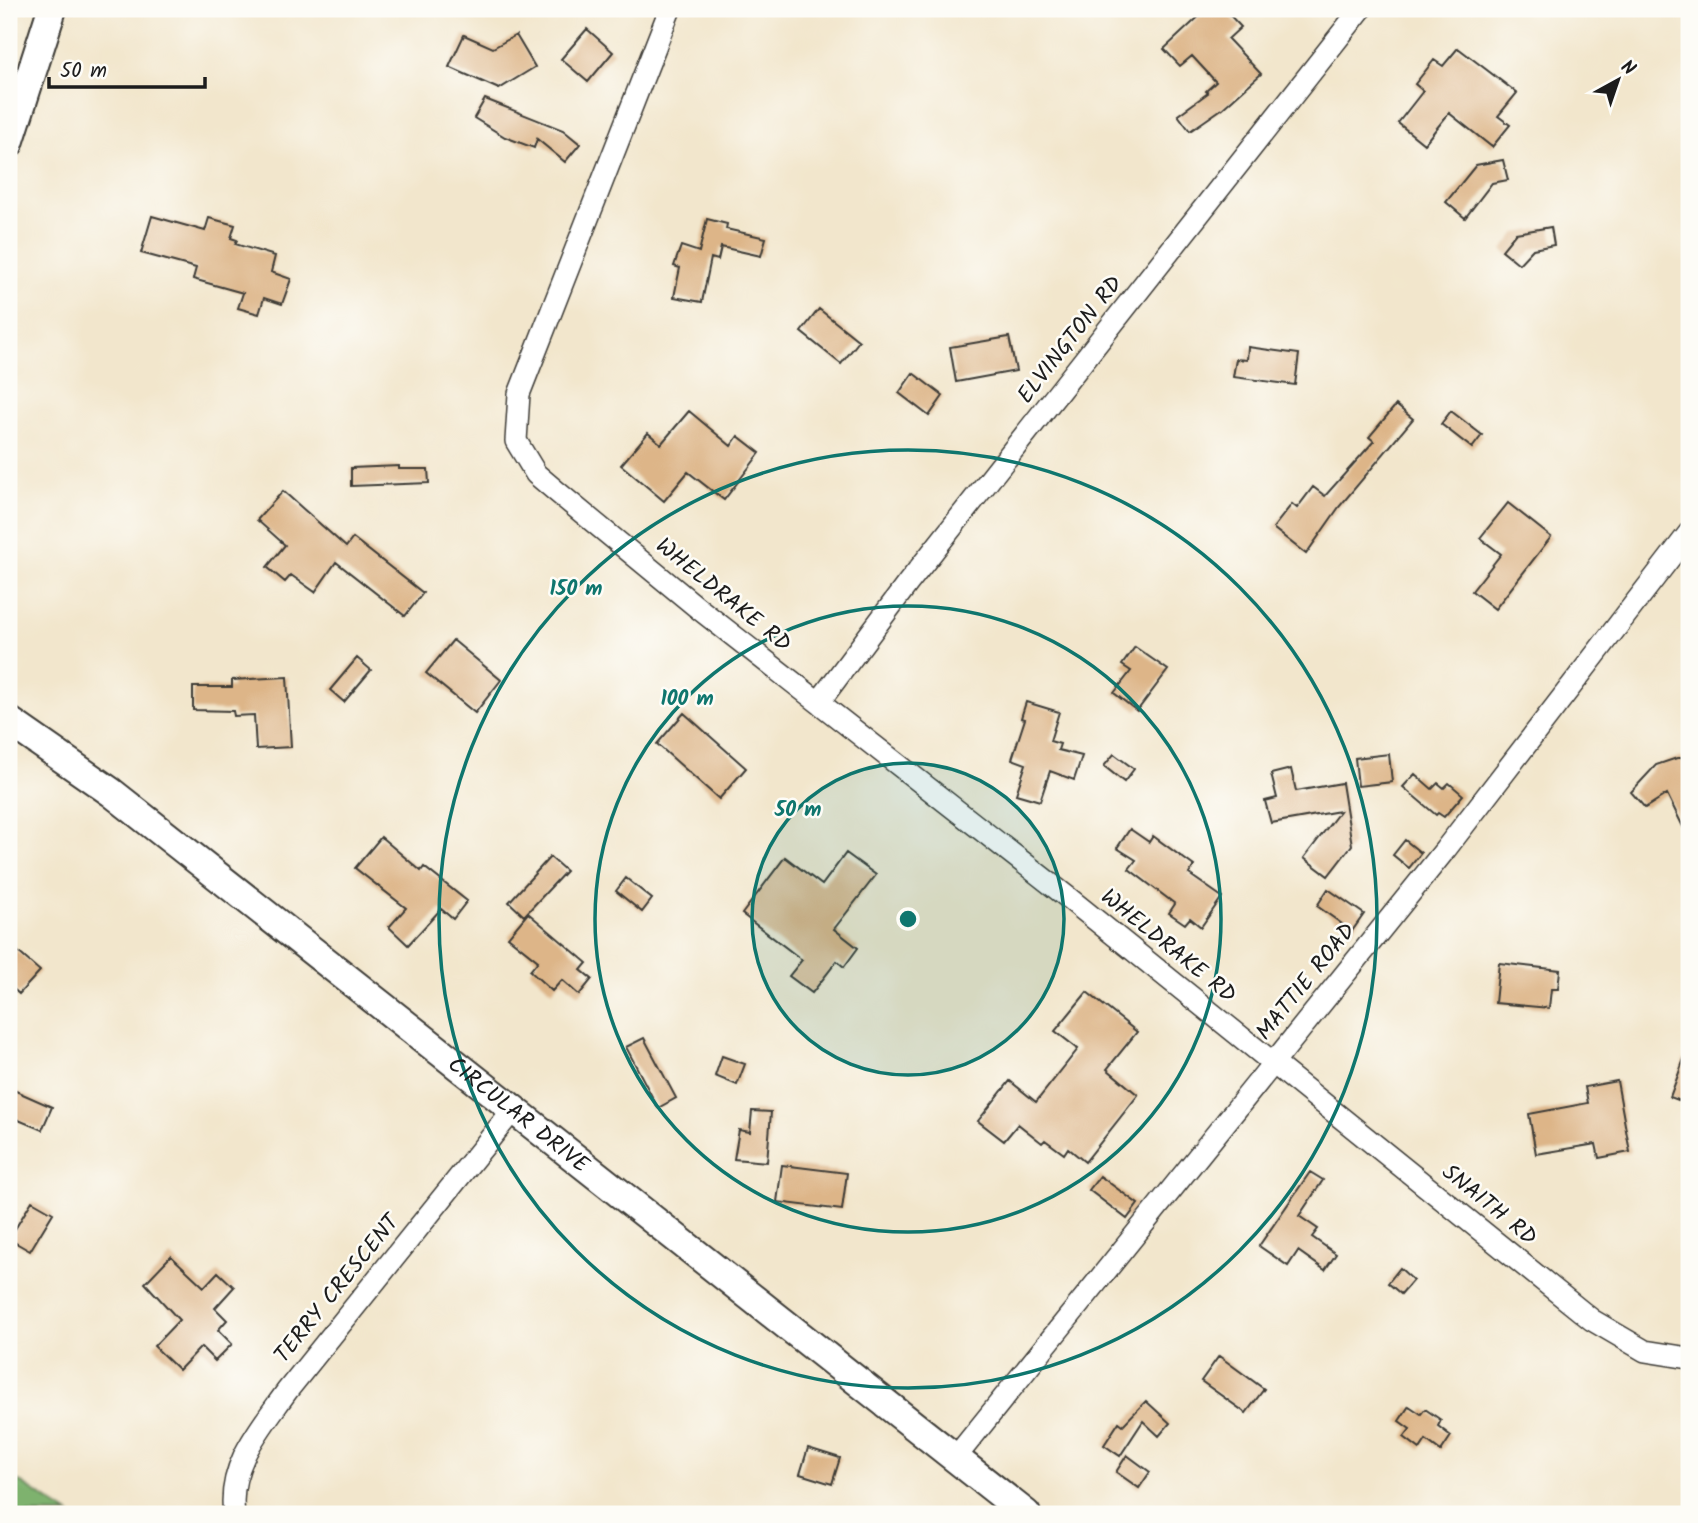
<svg xmlns="http://www.w3.org/2000/svg" width="1698" height="1523" viewBox="0 0 1698 1523" font-family="Kalam,sans-serif">
  <style>
    .forest { fill: #7eb26e; stroke: #4d6745; stroke-width: 2 }
    .building { fill: #ddb588 }
    .lines { fill: none; stroke-linecap: round; stroke-linejoin: round }
    .minor-casing { stroke: #3c3a36; stroke-width: 24 }
    .tertiary-casing { stroke: #3c3a36; stroke-width: 32 }
    .minor { stroke: #fff; stroke-width: 21 }
    .tertiary { stroke: #fff; stroke-width: 28 }
    .ring { fill: none; stroke: #0f766e; stroke-width: 3.5 }
    .labels { text-anchor: middle; stroke-width: 5; stroke-linejoin: round; paint-order: stroke }
    .street-label { font-size: 23px; fill: #1c1c1c; stroke: #fdfcf7 }
    .centre { fill: #0f766e; stroke: #fdfcf7; stroke-width: 3.5 }
    .ring-label { font-size: 21px; text-anchor: middle; font-weight: bold; fill: #0f766e; stroke: #fdfcf7; stroke-width: 5; stroke-linejoin: round; paint-order: stroke }
  </style>
  <rect width="100%" height="100%" fill="#fdfcf7"/>
  <filter id="ink" filterUnits="userSpaceOnUse"><feTurbulence type="fractalNoise" baseFrequency=".0143" numOctaves="2"/><feDisplacementMap in="SourceGraphic" scale="14" xChannelSelector="R" yChannelSelector="G"/><feConvolveMatrix kernelMatrix="1 2 1 2 8 2 1 2 1" color-interpolation-filters="sRGB"/></filter>
  <filter id="wash" filterUnits="userSpaceOnUse"><feTurbulence type="fractalNoise" baseFrequency=".00686" numOctaves="4" result="noise"/><feDisplacementMap in="SourceGraphic" scale="28" xChannelSelector="R" yChannelSelector="G"/><feGaussianBlur stdDeviation="1.57" result="paint"/><feColorMatrix in="noise" values="0 0 0 0 0 0 0 0 0 0 0 0 0 0 0 0 0 1.4 0 .05"/><feComposite in="paint" operator="in"/></filter>
  <g filter="url(#wash)">
    <rect width="100%" height="100%" fill="#f2e6cc"/>
    <!-- forest -->
    <path class="forest" d="M 9,1475 L 69,1514 L 9,1514 Z"/>
    <g id="blocks">
      <!-- building -->
      <path class="building" d="M 1207,9 L 1224,9 L 1241,27 L 1228,39 L 1261,74 L 1223,108 L 1190,131 L 1178,115 L 1208,93 L 1206,91 L 1216,82 L 1192,56 L 1180,66 L 1164,49 Z
        M 587,29 L 613,52 L 588,82 L 561,59 Z
        M 464,35 L 493,48 L 516,35 L 535,67 L 499,89 L 449,67 Z
        M 1458,48 L 1517,93 L 1498,116 L 1510,125 L 1492,147 L 1449,113 L 1424,144 L 1398,123 L 1423,91 L 1415,84 L 1434,60 L 1443,66 Z
        M 485,99 L 563,130 L 580,144 L 565,162 L 537,139 L 534,148 L 505,137 L 474,118 Z
        M 1503,160 L 1508,180 L 1492,183 L 1465,218 L 1446,202 L 1476,165 Z
        M 152,216 L 205,231 L 209,218 L 235,225 L 231,238 L 237,240 L 235,244 L 275,256 L 271,272 L 291,279 L 282,304 L 264,298 L 259,314 L 238,308 L 243,293 L 193,279 L 196,268 L 141,253 Z
        M 707,219 L 727,224 L 726,229 L 766,238 L 761,256 L 721,247 L 718,260 L 711,258 L 702,302 L 674,297 L 680,268 L 674,266 L 681,246 L 699,252 Z
        M 1551,227 L 1554,245 L 1533,249 L 1519,264 L 1502,250 L 1516,233 Z
        M 819,309 L 859,341 L 841,364 L 801,332 Z
        M 1009,337 L 1016,371 L 956,382 L 950,347 Z
        M 1248,347 L 1299,354 L 1295,385 L 1233,377 L 1236,359 L 1247,360 Z
        M 913,373 L 943,396 L 929,416 L 899,393 Z
        M 1396,405 L 1413,419 L 1339,507 L 1306,554 L 1273,528 L 1292,504 L 1297,508 L 1313,487 L 1325,496 L 1374,441 L 1369,437 Z
        M 689,411 L 731,446 L 738,436 L 760,453 L 724,500 L 688,472 L 664,501 L 621,465 L 648,433 L 661,444 Z
        M 1451,411 L 1482,435 L 1472,448 L 1441,424 Z
        M 399,466 L 399,469 L 428,469 L 429,483 L 351,486 L 351,468 Z
        M 283,491 L 346,547 L 353,538 L 423,593 L 405,616 L 336,562 L 315,592 L 291,575 L 285,582 L 267,567 L 285,545 L 257,520 Z
        M 1508,503 L 1551,537 L 1495,609 L 1472,591 L 1501,554 L 1480,538 Z
        M 453,640 L 501,680 L 475,713 L 426,673 Z
        M 1135,647 L 1168,670 L 1137,711 L 1114,693 L 1131,671 L 1122,665 Z
        M 357,658 L 371,670 L 344,702 L 330,690 Z
        M 287,677 L 291,747 L 256,749 L 254,715 L 234,716 L 233,711 L 193,710 L 193,687 L 232,687 L 232,680 Z
        M 1026,702 L 1059,712 L 1050,741 L 1060,744 L 1058,750 L 1082,756 L 1074,780 L 1050,771 L 1040,801 L 1016,794 L 1026,764 L 1012,759 L 1025,719 L 1021,718 Z
        M 684,713 L 746,768 L 719,799 L 657,744 Z
        M 1114,754 L 1134,769 L 1124,782 L 1104,766 Z
        M 1389,754 L 1392,782 L 1358,786 L 1355,758 Z
        M 1677,758 L 1689,758 L 1689,839 L 1667,794 L 1645,808 L 1631,792 L 1656,765 Z
        M 1291,769 L 1296,791 L 1342,783 L 1352,845 L 1328,876 L 1304,858 L 1340,811 L 1271,823 L 1265,801 L 1277,798 L 1271,774 Z
        M 1415,774 L 1432,789 L 1438,783 L 1444,788 L 1449,783 L 1463,795 L 1444,817 L 1438,813 L 1436,815 L 1403,787 Z
        M 1130,829 L 1149,842 L 1153,836 L 1194,866 L 1189,874 L 1222,897 L 1201,927 L 1190,918 L 1185,924 L 1169,913 L 1175,904 L 1129,869 L 1136,860 L 1117,848 Z
        M 381,837 L 421,871 L 424,867 L 467,901 L 453,919 L 441,909 L 408,945 L 389,927 L 406,908 L 355,868 Z
        M 1405,840 L 1421,853 L 1409,868 L 1393,855 Z
        M 846,853 L 876,875 L 834,929 L 858,948 L 844,967 L 837,961 L 812,993 L 789,976 L 802,960 L 742,914 L 785,857 L 822,885 Z
        M 550,857 L 566,871 L 524,916 L 509,902 Z
        M 626,878 L 652,899 L 642,912 L 616,891 Z
        M 1328,889 L 1364,914 L 1352,931 L 1317,906 Z
        M 528,913 L 587,963 L 581,970 L 592,979 L 579,995 L 562,980 L 552,991 L 530,971 L 538,961 L 508,937 Z
        M 9,944 L 40,971 L 19,994 L 9,985 Z
        M 1499,963 L 1560,970 L 1558,989 L 1551,989 L 1549,1008 L 1495,1003 Z
        M 1087,992 L 1137,1032 L 1107,1069 L 1138,1095 L 1085,1162 L 1068,1148 L 1064,1154 L 1045,1140 L 1042,1143 L 1018,1124 L 1004,1141 L 978,1121 L 1010,1081 L 1036,1102 L 1078,1049 L 1055,1031 Z
        M 644,1038 L 676,1098 L 658,1108 L 626,1047 Z
        M 1687,1051 L 1689,1051 L 1689,1104 L 1670,1097 Z
        M 722,1056 L 745,1064 L 737,1085 L 715,1076 Z
        M 1617,1081 L 1630,1152 L 1599,1158 L 1596,1144 L 1536,1154 L 1529,1114 L 1588,1103 L 1585,1087 Z
        M 9,1088 L 52,1107 L 42,1130 L 9,1116 Z
        M 752,1111 L 771,1112 L 767,1162 L 734,1159 L 739,1130 L 750,1132 Z
        M 782,1165 L 847,1173 L 842,1210 L 777,1202 Z
        M 1310,1172 L 1323,1180 L 1299,1216 L 1318,1229 L 1312,1237 L 1336,1254 L 1325,1270 L 1298,1251 L 1288,1266 L 1259,1246 Z
        M 1100,1176 L 1138,1204 L 1127,1219 L 1089,1190 Z
        M 32,1201 L 53,1213 L 30,1251 L 9,1239 Z
        M 171,1256 L 204,1287 L 218,1272 L 234,1287 L 215,1308 L 227,1320 L 218,1330 L 232,1344 L 215,1361 L 201,1347 L 179,1370 L 154,1346 L 179,1320 L 145,1283 Z
        M 1400,1268 L 1413,1280 L 1401,1294 L 1388,1283 Z
        M 1219,1356 L 1264,1389 L 1246,1413 L 1201,1381 Z
        M 1146,1401 L 1170,1423 L 1159,1436 L 1143,1421 L 1120,1456 L 1104,1445 L 1119,1422 L 1123,1425 Z
        M 1409,1406 L 1421,1414 L 1425,1409 L 1441,1420 L 1438,1426 L 1451,1436 L 1441,1451 L 1426,1440 L 1420,1449 L 1404,1437 L 1410,1429 L 1399,1421 Z
        M 808,1448 L 840,1458 L 832,1484 L 800,1474 Z
        M 1127,1455 L 1150,1472 L 1139,1488 L 1116,1472 Z"/>
    </g>
  </g>
  <g filter="url(#ink)">
    <use href="#blocks" fill-opacity="0" stroke="#3c3a36" stroke-width="2"/>
    <g class="lines">
      <defs>
        <path id="minor" d="M 670,9 L 519,394 L 516,441 L 536,474 L 556,491 L 698,608 L 1066,896 L 1592,1320 L 1645,1351 L 1689,1358
          M 819,702 L 908,583 L 1361,9
          M 956,1457 L 1445,850 L 1689,533
          M 234,1514 C 227,1466 260,1429 287,1391 L 513,1110"/>
        <g id="tertiary">
          <path d="M 9,143 L 52,9"/>
          <path id="s1" d="M 9,721 L 111,792 L 1026,1514"/>
        </g>
      </defs>
      <!-- minor casing -->
      <use href="#minor" class="minor-casing"/>
      <!-- tertiary casing -->
      <use href="#tertiary" class="tertiary-casing"/>
      <!-- minor -->
      <use href="#minor" class="minor"/>
      <!-- tertiary -->
      <use href="#tertiary" class="tertiary"/>
    </g>
  </g>
  <!-- distance rings -->
  <circle cx="908" cy="919" r="156" fill="#0f766e" fill-opacity=".12"/>
  <g class="ring">
    <circle cx="908" cy="919" r="156"/>
    <circle cx="908" cy="919" r="313"/>
    <circle cx="908" cy="919" r="469"/>
  </g>
  <g class="labels">
    <!-- street labels -->
    <g class="street-label">
      <text transform="translate(1069 339) rotate(-52)" y="8">ELVINGTON RD</text>
      <text transform="translate(724 594) rotate(39)" y="8">WHELDRAKE RD</text>
      <text transform="translate(1169 945) rotate(39)" y="8">WHELDRAKE RD</text>
      <text transform="translate(1305 981) rotate(-51)" y="8">MATTIE ROAD</text>
      <text dy="8" stroke="none"><textPath href="#s1" startOffset="644">CIRCULAR DRIVE</textPath></text>
      <text transform="translate(1490 1204) rotate(39)" y="8">SNAITH RD</text>
      <text transform="translate(336 1288) rotate(-51)" y="8">TERRY CRESCENT</text>
    </g>
  </g>
  <circle cx="908" cy="919" r="10" class="centre"/>
  <g class="ring-label">
    <text x="576" y="595">150 m</text>
    <text x="687" y="705">100 m</text>
    <text x="798" y="816">50 m</text>
  </g>
  <!-- margin -->
  <rect width="1698" height="1523" fill="none" stroke="#fdfcf7" stroke-width="35"/>
  <!-- north arrow -->
  <g transform="translate(1618 80) rotate(40)" stroke="#fdfcf7" stroke-width="5" paint-order="stroke">
  <path d="M0-5L12 26L0 18L-12 26Z" fill="#1c1c1c"/>
  <text y="-10" font-size="19" font-weight="bold" text-anchor="middle" fill="#1c1c1c">N</text>
  </g>
  <!-- scale -->
  <path d="M49 77v10h156v-10" fill="none" stroke="#1c1c1c" stroke-width="3.5"/>
  <text x="60" y="77" font-size="21" fill="#1c1c1c" stroke="#fdfcf7" stroke-width="5" paint-order="stroke">50 m</text>
</svg>
